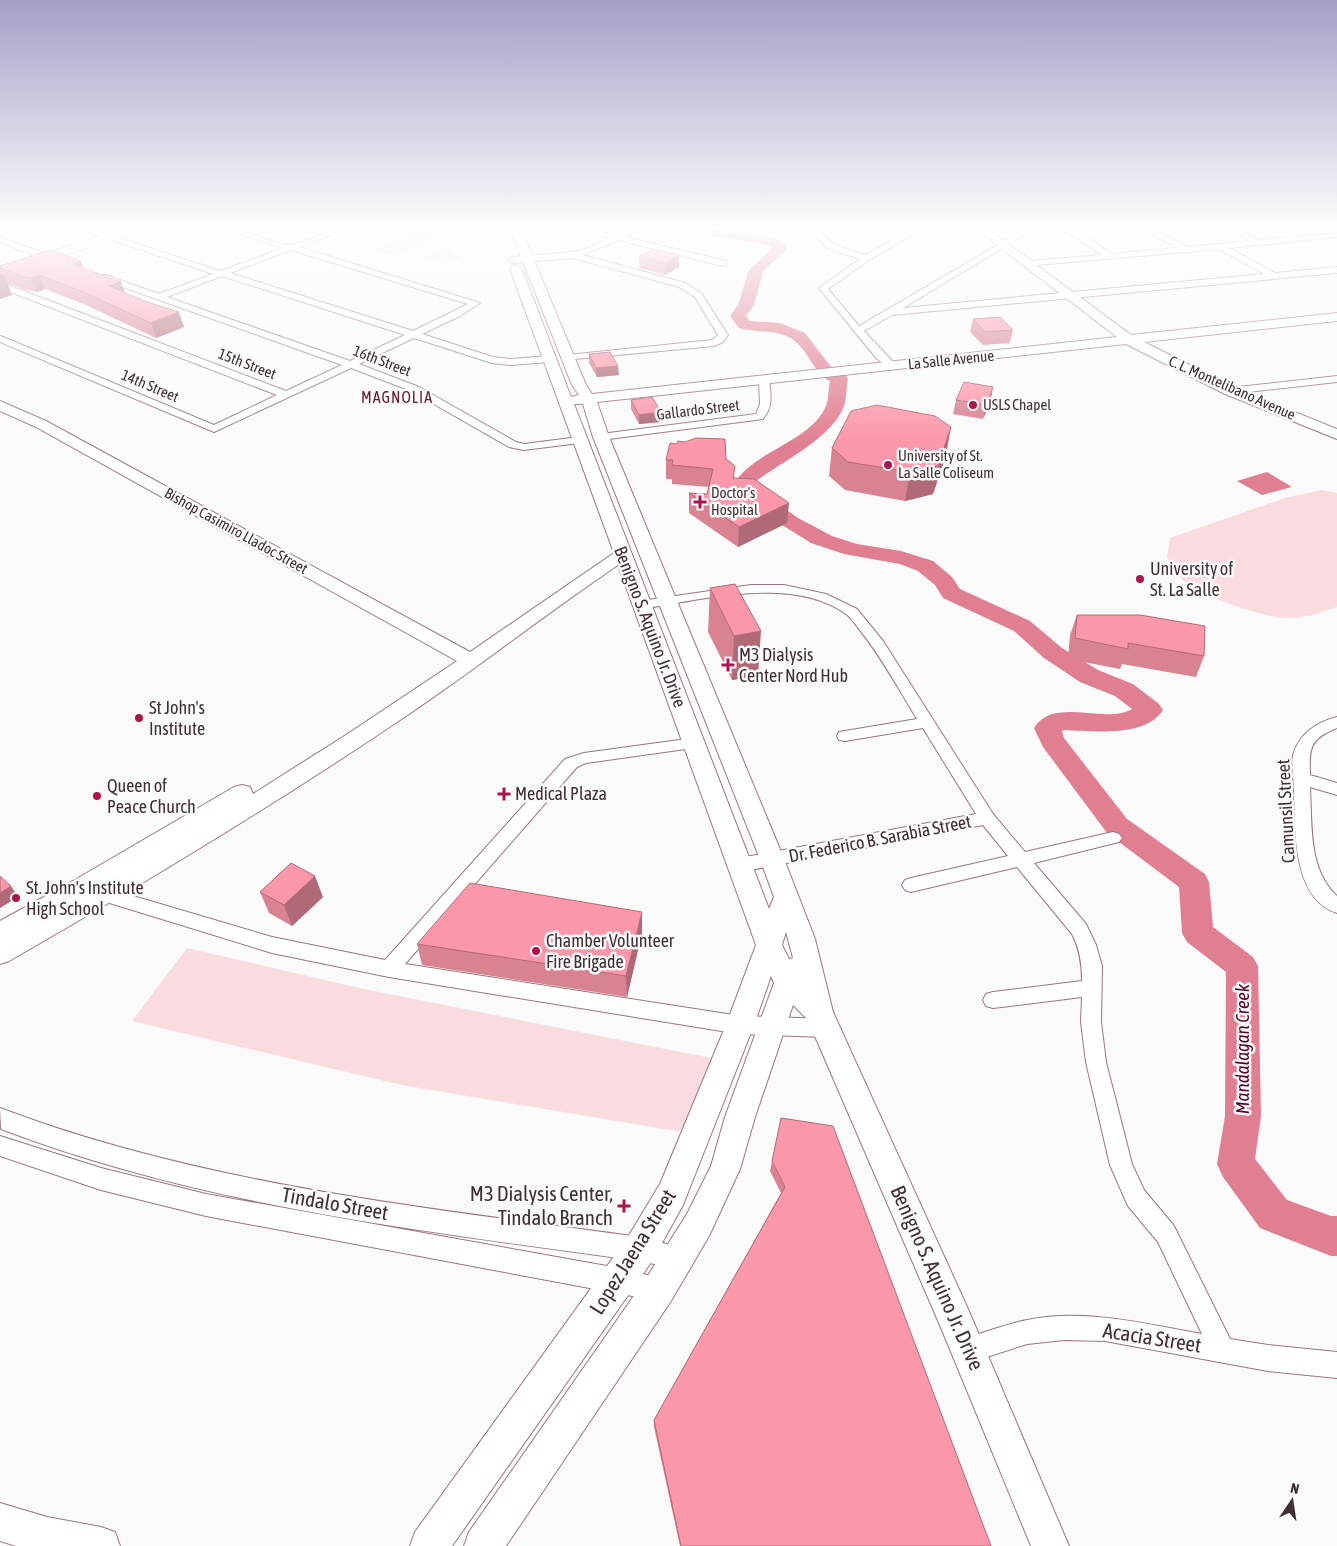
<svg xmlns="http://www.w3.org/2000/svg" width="1337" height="1546" viewBox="0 0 1337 1546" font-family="'Asap Condensed',sans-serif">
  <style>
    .green { fill: #fadbe0 }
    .water { fill: #e07f92 }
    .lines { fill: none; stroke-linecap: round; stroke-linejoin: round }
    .river { fill: #e07f92; fill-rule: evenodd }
    .street-casing { stroke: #9a767c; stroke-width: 2 }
    .secondary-casing { stroke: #9a767c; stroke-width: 2 }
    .primary-casing { stroke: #9a767c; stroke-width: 1 }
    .street { fill: #fff; fill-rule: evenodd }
    .secondary { fill: #fff; fill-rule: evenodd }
    .primary { fill: #fff; fill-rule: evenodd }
    .wall { fill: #d88292 }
    .shaded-wall { fill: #b06a77 }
    .building { fill: #fb97aa; stroke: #b06a77 }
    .poi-dot { fill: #aa164a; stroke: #fafafa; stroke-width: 2 }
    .labels { text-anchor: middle; stroke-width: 5; stroke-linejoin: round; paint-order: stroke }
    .far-street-label { font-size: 15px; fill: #3f3032; stroke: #fafafa }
    .far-poi-label { font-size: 15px; fill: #3f3032; stroke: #fafafa; text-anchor: start }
    .far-neighbourhood-label { font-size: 16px; letter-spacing: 1px; fill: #631e30; stroke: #fafafa }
    .poi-label { font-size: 18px; fill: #3f3032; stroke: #fafafa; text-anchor: start }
    .street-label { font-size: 18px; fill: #3f3032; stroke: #fafafa }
    .water-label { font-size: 19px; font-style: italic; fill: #5b0022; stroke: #fafafa }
    .near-poi-label { font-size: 21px; fill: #3f3032; stroke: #fafafa; text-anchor: end }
    .near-street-label { font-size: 21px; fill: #3f3032; stroke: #fafafa }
  </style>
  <rect width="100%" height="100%" fill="#fafafa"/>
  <!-- green -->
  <path class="green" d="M 417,231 L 441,237 L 395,256 L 371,249 Z
    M 447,247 L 462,257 L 441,264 L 421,258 Z
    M 1322,490 L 1337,493 L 1337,607 C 1322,612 1308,617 1292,618 C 1268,620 1205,597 1186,583 C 1179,577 1173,566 1167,558 L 1170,538 L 1285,498 Z
    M 187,948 L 359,988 L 711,1058 L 682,1132 L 402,1085 L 132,1021 Z"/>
  <!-- water -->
  <path class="water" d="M 1267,472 L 1292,487 L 1262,495 L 1237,481 Z"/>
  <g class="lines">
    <!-- river -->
    <path class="river" d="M 707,229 L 721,229 L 772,237 C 778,238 783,243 787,248 L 785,251 L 763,271 L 754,305 L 746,316 L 750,321 L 780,323 L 805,333 L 835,372 L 845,375 L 848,379 C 846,388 847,398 844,406 C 833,437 782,462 756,481 L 755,487 L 798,518 L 832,536 L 857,544 L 901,551 L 933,561 L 952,577 L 960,589 L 1030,621 L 1062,648 L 1098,670 L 1133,684 L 1159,704 L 1163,710 C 1145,738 1093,731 1064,730 L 1062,731 L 1064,738 L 1127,819 L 1205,874 L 1209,882 L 1213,927 L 1253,957 L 1258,966 L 1261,1116 L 1255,1159 L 1287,1200 L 1331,1216 L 1337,1216 L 1337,1256 L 1331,1256 L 1260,1228 L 1223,1177 L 1217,1164 L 1225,1116 L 1226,972 L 1187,942 L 1182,933 L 1179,887 L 1107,833 L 1043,747 L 1034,728 C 1054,696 1104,725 1132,709 L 1115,696 L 1080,682 L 1044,658 L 1014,631 L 943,598 L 935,585 L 918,571 L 900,564 L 844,554 L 811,543 L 774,520 L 736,490 L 734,484 C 752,452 809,442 825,408 C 829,400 828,390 830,381 C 814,374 808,349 792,339 C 777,329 757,333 739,328 L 730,316 L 738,305 L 749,270 L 772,248 L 768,245 L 713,236 Z"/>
    <defs>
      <path id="street" d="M 79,229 L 91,229 L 221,271 L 283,248 L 225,229 C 248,229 267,243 289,245 C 301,246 326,229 345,229 L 299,247 L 480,303 L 460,316 L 422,334 L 493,357 L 511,359 L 549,356 L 554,359 L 549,362 L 511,365 L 492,363 L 414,338 L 359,364 L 419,387 L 516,442 L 524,444 L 579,437 L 585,440 L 579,443 L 524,450 L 509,447 L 411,391 L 351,368 L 214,432 L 0,342 L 0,336 L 3,337 L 214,425 L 277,395 L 0,288 L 0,282 L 286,391 L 342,365 L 100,279 L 100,275 L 106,275 L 159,294 L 213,274 ZM 291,250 L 468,304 L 413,331 L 230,273 ZM 222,276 L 405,335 L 350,361 L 167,297 Z
        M 580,229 C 593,228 604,235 616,234 C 623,234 629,229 639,229 L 625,237 L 726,261 L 726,265 L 723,266 L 618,240 L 583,255 L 685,283 L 701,293 L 728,335 L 723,342 L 714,346 L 564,360 L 564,356 L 568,355 L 712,340 L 718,335 L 695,297 L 679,287 L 573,258 L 512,263 L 508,260 L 512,257 L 573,252 L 583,250 L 610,238 Z
        M 810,229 L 818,229 L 833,244 L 865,255 L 913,229 L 923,229 L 869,260 L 828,289 L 859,326 L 1025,229 L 1034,229 L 903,308 L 1264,274 L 1219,249 L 1025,266 L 1025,262 L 1028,261 L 1102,255 L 1070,234 L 1057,229 L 1076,230 L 1112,254 L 1177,248 L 1143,229 L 1153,229 L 1188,247 L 1249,241 L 1230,229 L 1239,229 L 1259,240 L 1337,233 L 1337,237 L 1229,248 L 1275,273 L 1337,267 L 1337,273 L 892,315 L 864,331 L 895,364 L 895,368 L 891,369 L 877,359 L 819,288 L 860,259 L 827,248 Z
        M 0,237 L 62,260 L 63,262 L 56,264 L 0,242 Z
        M 1337,376 L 1337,382 L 1230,394 L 1225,391 L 1230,388 Z
        M 764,377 L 769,380 C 771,395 773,407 763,419 L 601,440 L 595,437 L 601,434 L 756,414 L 760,404 L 759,380 Z
        M 751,585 L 784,585 L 826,594 L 857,609 L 883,641 L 993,814 L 1025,852 L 1113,832 L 1119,834 L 1122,838 L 1119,842 L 1034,863 L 1086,924 L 1096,945 L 1102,966 L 1101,1022 L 1106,1062 L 1132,1164 L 1144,1190 L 1174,1226 L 1230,1339 L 1268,1345 L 1337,1352 L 1337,1378 L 1268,1371 L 1105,1341 L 1064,1340 L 1027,1344 L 968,1363 L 959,1359 L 955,1350 L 959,1341 L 968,1337 C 987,1332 1007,1324 1027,1320 C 1085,1308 1145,1324 1202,1334 L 1158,1242 L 1128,1206 L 1110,1165 L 1086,1062 L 1081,1022 L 1082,997 L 993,1008 L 986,1006 L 983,1000 L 986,994 L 993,992 L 1082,981 C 1082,964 1080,949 1072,934 L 1017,867 L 911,892 L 905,890 L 902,885 L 905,880 L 911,878 L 1008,856 L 983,825 L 740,872 L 734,870 L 731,865 L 734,860 L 740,858 L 976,814 L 923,728 L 845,741 L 839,740 L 837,736 L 839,732 L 917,719 C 898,688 881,656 859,629 C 855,624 851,618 846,614 C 792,575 702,600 641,609 L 634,605 L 641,601 Z
        M 1337,717 L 1337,728 C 1310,739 1309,747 1310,775 L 1337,783 L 1337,795 L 1310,787 C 1312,823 1308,870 1337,896 L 1337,913 C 1292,899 1295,828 1294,790 C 1294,779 1290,762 1294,752 C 1301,732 1318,722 1337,717 Z
        M 694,738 L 700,739 L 702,743 L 700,747 L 586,763 L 577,767 L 405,964 L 740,1016 L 827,1019 L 834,1022 L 837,1028 L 834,1034 L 827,1037 L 740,1034 L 389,977 L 272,953 L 90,897 L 87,892 L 90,887 L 96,885 L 272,937 L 385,960 L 565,759 L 584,753 Z
        M 0,1108 C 202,1185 427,1208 640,1237 L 686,1249 L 690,1257 L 686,1265 L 678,1269 L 640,1261 C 425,1231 205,1207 1,1129 Z
        M 0,1136 L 101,1168 L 206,1194 L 618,1268 L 668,1280 L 671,1289 L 668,1298 L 659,1301 L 206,1216 L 101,1190 L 0,1156 Z"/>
      <path id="secondary" d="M 510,229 L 521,229 L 586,385 L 592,394 L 1117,337 L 976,229 L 988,229 L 1131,335 L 1337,313 L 1337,321 L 1144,342 L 1235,388 L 1337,429 L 1337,439 L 1225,394 L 1126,344 L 597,402 L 609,437 L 784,859 L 815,939 L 833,1012 L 968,1309 L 1069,1546 L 1031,1546 L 942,1330 L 808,1020 L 793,1005 L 755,1117 L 740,1169 L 709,1236 L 671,1301 L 506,1546 L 464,1546 L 469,1532 L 647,1277 L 687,1214 L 711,1166 L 725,1117 L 774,983 L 771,976 L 754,1025 L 683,1205 L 652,1261 L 452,1546 L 410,1546 L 415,1532 L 628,1237 L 660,1184 L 726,1025 L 756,945 L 618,565 C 547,613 480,666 409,714 C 279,802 145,883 9,961 L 0,964 L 0,921 L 73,881 L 234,787 L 242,785 L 250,787 L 253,794 L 346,735 L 457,661 L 36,427 L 0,411 L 0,401 L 46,421 L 470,652 L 614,553 L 510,269 L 512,266 L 516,265 L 522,269 L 571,397 L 579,395 L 572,385 ZM 574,404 L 583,404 L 593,437 L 760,859 L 774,897 L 769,909 ZM 786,932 L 793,958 L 789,959 L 782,945 Z
        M 0,1503 L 47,1517 L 101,1527 L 115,1532 L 120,1546 L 16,1546 L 0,1541 Z"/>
      <path id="primary" d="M 122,229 L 140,229 L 138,232 L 0,276 L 0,268 Z"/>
    </defs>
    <!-- street casing -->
    <use href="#street" class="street-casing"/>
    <!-- secondary casing -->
    <use href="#secondary" class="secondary-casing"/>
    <!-- primary casing -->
    <use href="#primary" class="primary-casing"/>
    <!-- street -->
    <use href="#street" class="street"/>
    <!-- secondary -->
    <use href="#secondary" class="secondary"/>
    <!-- primary -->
    <use href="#primary" class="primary"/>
  </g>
  <!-- wall -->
  <path class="wall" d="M 639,256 L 679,267 L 665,275 L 639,268 Z
    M 0,266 L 84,268 L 121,282 L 125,293 L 184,327 L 156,338 L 86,305 L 45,289 L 37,292 L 26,290 L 7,283 L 12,295 L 0,299 Z
    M 973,319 L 1013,330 L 1010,343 L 983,345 L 970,332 Z
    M 589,354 L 619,375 L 597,377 L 589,363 Z
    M 631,400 L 661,422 L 639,424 L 631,409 Z
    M 956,400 L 991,400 L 983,419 L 953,414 Z
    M 832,448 L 946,455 L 933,494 L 905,501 L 845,490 L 829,476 Z
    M 726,459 L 734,478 L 787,523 L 738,547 L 689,513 L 689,493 L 707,494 L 709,487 L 672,484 L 672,479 L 666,479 L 666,460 Z
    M 710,588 L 758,676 L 732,680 L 708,632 Z
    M 1077,615 L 1204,656 L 1196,677 L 1122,664 L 1120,669 L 1068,659 L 1070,635 Z
    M 260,892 L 323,897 L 292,926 L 269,913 Z
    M 642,933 L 627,997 L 422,965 L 417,944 Z
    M 772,1161 L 991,1546 L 680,1546 L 654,1427 L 654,1420 L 781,1193 L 770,1171 Z"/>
  <!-- shaded-wall -->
  <path class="shaded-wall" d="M 679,255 L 679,267 L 665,275 L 665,263 Z
    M 81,261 L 86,275 L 73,264 Z
    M 4,274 L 12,295 L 0,299 L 0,275 Z
    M 39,275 L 45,289 L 37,292 L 31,278 Z
    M 121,282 L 126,296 L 109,286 Z
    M 179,312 L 184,327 L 156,338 L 151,323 Z
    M 618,366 L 619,375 L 597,377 L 596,368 Z
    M 993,387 L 991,400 L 983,419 L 986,405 Z
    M 661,412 L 661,422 L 639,424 L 639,415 Z
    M 951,427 L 946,455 L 933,494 L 905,501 L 910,472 Z
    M 789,503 L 787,523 L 738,547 L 739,527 Z
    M 761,631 L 758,676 L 732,680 L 734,636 Z
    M 315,876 L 323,897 L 292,926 L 284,905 Z
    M 11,886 L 18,897 L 0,908 L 0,893 Z
    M 642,912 L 642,933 L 627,997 L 626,976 Z"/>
  <!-- building -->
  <path class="building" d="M 653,249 L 679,255 L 665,263 L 639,256 Z
    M 50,250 L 81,261 L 73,264 L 121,282 L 109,286 L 144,301 L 179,312 L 151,323 L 81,291 L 39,275 L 31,278 L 21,276 L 0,268 L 0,266 Z
    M 1000,317 L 1013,330 L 985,332 L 973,319 Z
    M 610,352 L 618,366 L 596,368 L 589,354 Z
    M 964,382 L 993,387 L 986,405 L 956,400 Z
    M 652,397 L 661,412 L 639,415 L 631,400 Z
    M 877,405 L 935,416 L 951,427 L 938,466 L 910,472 L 848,462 L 832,448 L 851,411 Z
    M 696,438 L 725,439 L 726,459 L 735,466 L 733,478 L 754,479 L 789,503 L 739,527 L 689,493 L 707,494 L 713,469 L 672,465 L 673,460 L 666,460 L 670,443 L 676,444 L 678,441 L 685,442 Z
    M 735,584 L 761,631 L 734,636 L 710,588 Z
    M 1077,615 L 1140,615 L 1205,626 L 1204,656 L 1128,643 L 1128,649 L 1075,638 Z
    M 291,863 L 315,876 L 284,905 L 260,892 Z
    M 0,876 L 11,886 L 0,893 Z
    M 470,883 L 642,912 L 626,976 L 417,944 Z
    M 781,1118 L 833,1126 L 991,1546 L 681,1546 L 654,1420 L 785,1187 L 772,1161 Z"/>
  <!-- sky -->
  <linearGradient id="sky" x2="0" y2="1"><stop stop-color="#a59fc6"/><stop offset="0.51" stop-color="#fdfdfd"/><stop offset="1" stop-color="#fdfdfd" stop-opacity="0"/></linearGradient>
  <rect width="1337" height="445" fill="url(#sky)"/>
  <!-- markers -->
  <g class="poi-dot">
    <circle cx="973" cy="405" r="5"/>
    <circle cx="888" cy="465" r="5"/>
    <path d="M697.5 494.5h5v5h5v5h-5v5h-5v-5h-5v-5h5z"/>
    <circle cx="1140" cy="579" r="5"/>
    <path d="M725.5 657.5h5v5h5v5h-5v5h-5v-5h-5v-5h5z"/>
    <circle cx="139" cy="718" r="5"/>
    <path d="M501.5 786.5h5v5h5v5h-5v5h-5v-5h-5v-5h5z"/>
    <circle cx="97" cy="796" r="5"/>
    <circle cx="16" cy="898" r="5"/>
    <circle cx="536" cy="951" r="5"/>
    <path d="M621.5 1198.5h5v5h5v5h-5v5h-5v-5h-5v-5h5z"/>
  </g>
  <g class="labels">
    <!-- far-street labels -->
    <g class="far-street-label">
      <text transform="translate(951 360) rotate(-6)" y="5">La Salle Avenue</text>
      <text transform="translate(382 361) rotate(21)" y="5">16th Street</text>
      <text transform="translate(247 364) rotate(21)" y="5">15th Street</text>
      <text transform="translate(150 386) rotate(23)" y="5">14th Street</text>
      <text transform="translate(1232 388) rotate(24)" y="5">C. L. Montelibano Avenue</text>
      <text transform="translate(698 410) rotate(-7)" y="5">Gallardo Street</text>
      <text transform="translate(236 531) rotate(29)" y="5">Bishop Casimiro Lladoc Street</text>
    </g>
    <!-- far-poi labels -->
    <g class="far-poi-label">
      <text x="983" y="410">USLS Chapel</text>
      <text x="898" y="461">University of St.<tspan x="898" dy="17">La Salle Coliseum</tspan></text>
      <text x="711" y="498">Doctor's<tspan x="711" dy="17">Hospital</tspan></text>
    </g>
    <!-- far-neighbourhood labels -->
    <g class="far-neighbourhood-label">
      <text x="397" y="403">MAGNOLIA</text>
    </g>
    <!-- poi labels -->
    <g class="poi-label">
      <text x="1150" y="575">University of<tspan x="1150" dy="21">St. La Salle</tspan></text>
      <text x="739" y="661">M3 Dialysis<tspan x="739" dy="21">Center Nord Hub</tspan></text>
      <text x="149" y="714">St John's<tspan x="149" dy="21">Institute</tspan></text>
      <text x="107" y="792">Queen of<tspan x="107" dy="21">Peace Church</tspan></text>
      <text x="515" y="800">Medical Plaza</text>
      <text x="26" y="894">St. John's Institute<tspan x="26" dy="21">High School</tspan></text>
      <text x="546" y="947">Chamber Volunteer<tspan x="546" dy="21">Fire Brigade</tspan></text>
    </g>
    <!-- street labels -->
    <g class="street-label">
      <text transform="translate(650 627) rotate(69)" y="6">Benigno S. Aquino Jr. Drive</text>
      <text transform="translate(1286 811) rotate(-93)" y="6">Camunsil Street</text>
      <text transform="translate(880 839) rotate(-11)" y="6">Dr. Federico B. Sarabia Street</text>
    </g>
    <!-- water labels -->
    <g class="water-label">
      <text transform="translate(1242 1049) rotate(-90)" y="7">Mandalagan Creek</text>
    </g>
    <!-- near-poi labels -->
    <g class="near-poi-label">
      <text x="613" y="1201">M3 Dialysis Center,<tspan x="613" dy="24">Tindalo Branch</tspan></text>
    </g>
    <!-- near-street labels -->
    <g class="near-street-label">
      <text transform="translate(335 1204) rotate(10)" y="7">Tindalo Street</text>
      <text transform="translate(633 1252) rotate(-58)" y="7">Lopez Jaena Street</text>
      <text transform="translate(937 1278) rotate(66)" y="7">Benigno S. Aquino Jr. Drive</text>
      <text transform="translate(1152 1338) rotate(9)" y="7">Acacia Street</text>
    </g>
  </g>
  <!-- north arrow -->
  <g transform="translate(1292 1501) rotate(13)" stroke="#fafafa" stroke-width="4" paint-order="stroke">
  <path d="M0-4L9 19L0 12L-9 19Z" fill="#3f3032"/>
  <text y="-8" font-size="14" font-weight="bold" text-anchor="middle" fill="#3f3032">N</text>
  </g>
</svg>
